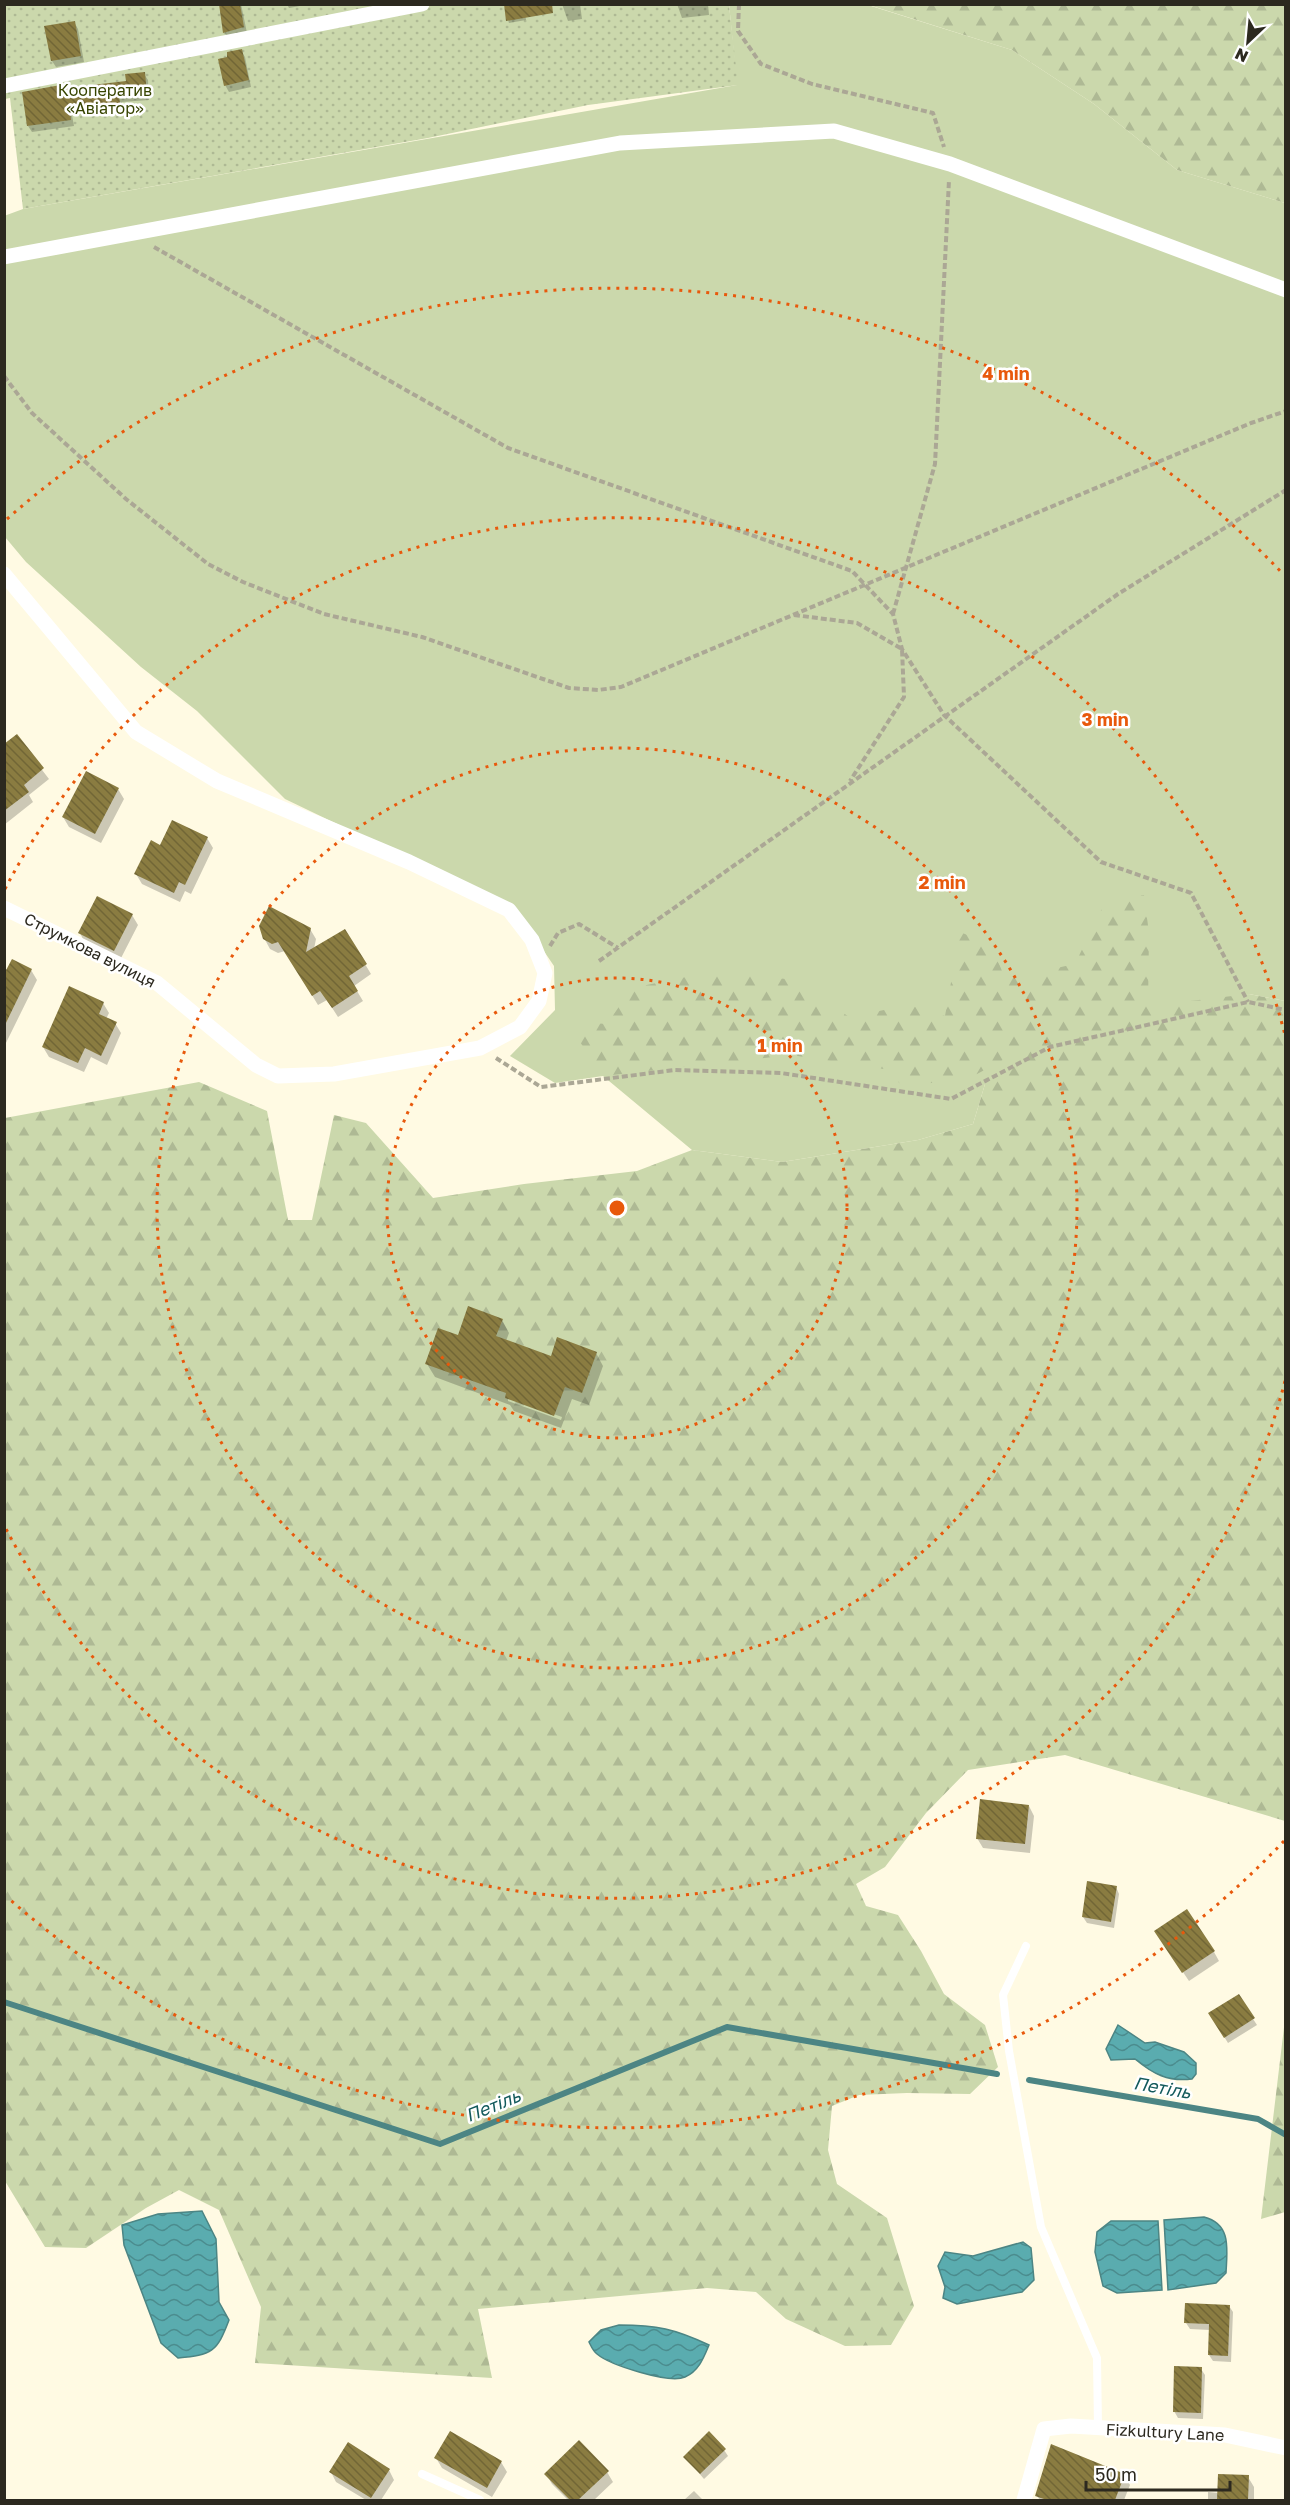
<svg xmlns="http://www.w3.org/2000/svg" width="1290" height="2505" viewBox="0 0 1290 2505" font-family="'Golos Text',sans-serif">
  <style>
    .grass { fill: #cbd8ac }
    .forest { fill: url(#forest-firs) }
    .park { fill: url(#park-dots) }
    .water { fill: url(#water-waves); stroke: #4c8584; stroke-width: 1.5 }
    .shadow { fill: #0003; fill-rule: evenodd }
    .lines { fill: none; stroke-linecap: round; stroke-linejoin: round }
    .stream { stroke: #4c8584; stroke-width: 6 }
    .building { fill: url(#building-back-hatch) }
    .path { stroke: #aba795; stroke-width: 4; stroke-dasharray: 6 3; stroke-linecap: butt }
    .lane { stroke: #fff; stroke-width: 8 }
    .street { stroke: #fff; stroke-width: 15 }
    .ring { fill: none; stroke: #e8590c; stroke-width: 3; stroke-dasharray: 3 6 }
    .labels { text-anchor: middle; stroke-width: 5; stroke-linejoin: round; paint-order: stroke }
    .park-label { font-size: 16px; fill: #374400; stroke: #fff }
    .street-label { font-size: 16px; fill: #2c291f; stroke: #fff }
    .water-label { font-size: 18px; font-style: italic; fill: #135a5c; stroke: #fff }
    .centre { fill: #e8590c; stroke: #fff; stroke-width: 3 }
    .ring-label { font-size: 18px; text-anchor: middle; font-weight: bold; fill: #e8590c; stroke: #fff; stroke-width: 5; stroke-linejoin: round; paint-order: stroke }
  </style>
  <defs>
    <pattern id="forest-firs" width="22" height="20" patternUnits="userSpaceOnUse" patternTransform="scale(1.5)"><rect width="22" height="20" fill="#cbd8ac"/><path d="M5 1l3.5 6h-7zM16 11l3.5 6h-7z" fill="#aeb994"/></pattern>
    <pattern id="park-dots" width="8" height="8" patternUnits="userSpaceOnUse" patternTransform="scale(1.5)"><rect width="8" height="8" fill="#cbd8ac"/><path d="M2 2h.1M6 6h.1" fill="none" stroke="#aeb994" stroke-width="1.8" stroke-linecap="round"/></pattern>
    <pattern id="water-waves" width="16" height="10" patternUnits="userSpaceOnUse" patternTransform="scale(1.5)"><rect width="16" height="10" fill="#5aacaf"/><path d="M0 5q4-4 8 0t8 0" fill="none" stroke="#4b8c8e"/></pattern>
    <pattern id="building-back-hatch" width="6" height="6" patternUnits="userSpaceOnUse" patternTransform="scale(1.5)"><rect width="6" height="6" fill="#8a7c41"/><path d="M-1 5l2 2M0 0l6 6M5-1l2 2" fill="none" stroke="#716636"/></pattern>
  </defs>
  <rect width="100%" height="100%" fill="#fffae3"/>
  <!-- grass -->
  <path class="grass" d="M 729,4 L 868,5 L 1012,50 L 1094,104 L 1177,170 L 1285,203 L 1285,1001 L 1249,994 L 985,1084 L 973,1124 L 918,1140 L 782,1162 L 692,1150 L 603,1076 L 555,1083 L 510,1056 L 555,1010 L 554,966 L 516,910 L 285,799 L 197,711 L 141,667 L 26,562 L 5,537 L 4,216 L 23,209 L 737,85 Z"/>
  <!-- forest -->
  <path class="forest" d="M 869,5 L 1285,5 L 1285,203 L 1177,170 L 1094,104 L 1012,50 Z
    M 1144,895 L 1149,933 L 1148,1006 L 1249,994 L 1285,1001 L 1285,1821 L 1065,1755 L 968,1770 L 926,1813 L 885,1867 L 856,1884 L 866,1906 L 898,1915 L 921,1951 L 944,1994 L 985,2025 L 998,2067 L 970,2094 L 907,2093 L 859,2095 L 832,2106 L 828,2150 L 837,2184 L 887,2218 L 914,2306 L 891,2345 L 845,2346 L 786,2319 L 756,2292 L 707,2288 L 478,2309 L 492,2378 L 255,2363 L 261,2307 L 219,2210 L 179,2190 L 146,2208 L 86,2248 L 45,2247 L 5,2181 L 5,1118 L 199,1082 L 267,1111 L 288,1220 L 312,1220 L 334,1115 L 366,1123 L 433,1198 L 524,1184 L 637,1171 L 692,1150 L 782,1162 L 918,1140 L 973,1124 L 985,1084 L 1035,1043 L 977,1074 L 905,1088 L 884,1069 L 791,1055 L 603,1076 L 580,1042 L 578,1022 L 607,1024 L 632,988 L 710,972 L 797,980 L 849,1017 L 909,1005 L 945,1016 L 960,932 L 992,945 L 1005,979 L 1075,964 L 1106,900 Z
    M 1285,2019 L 1285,2212 L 1261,2219 Z"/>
  <!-- park -->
  <path class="park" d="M 4,5 L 729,5 L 738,85 L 588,105 L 428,138 L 23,209 L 10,98 L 5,99 Z"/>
  <!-- water -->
  <path class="water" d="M 1118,2025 L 1145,2043 L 1155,2042 L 1184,2052 L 1196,2063 L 1196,2074 L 1192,2079 C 1168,2082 1153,2074 1135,2059 L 1111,2060 L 1106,2049 Z
    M 202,2211 L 216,2239 L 219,2302 L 229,2320 C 217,2352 212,2355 178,2358 L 161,2343 L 124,2245 L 122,2225 L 158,2214 Z
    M 1204,2217 C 1232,2224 1227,2250 1226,2273 L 1216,2283 L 1168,2290 L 1164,2220 Z
    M 1111,2221 L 1158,2221 L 1162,2290 L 1117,2293 L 1103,2286 L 1095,2252 L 1097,2232 Z
    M 1023,2242 L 1031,2248 L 1034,2280 L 1022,2292 L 957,2304 L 943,2298 L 945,2287 L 938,2266 L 945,2252 L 973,2256 Z
    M 619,2325 C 657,2325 675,2329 709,2345 C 704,2357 699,2371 685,2377 C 669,2384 610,2365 597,2354 C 593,2351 591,2346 589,2342 L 601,2330 Z"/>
  <!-- shadow -->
  <path class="shadow" d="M 220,4 L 241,4 L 247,33 L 228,39 L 225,33 Z
    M 287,4 L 305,4 L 305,5 L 289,8 Z
    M 524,4 L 526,20 L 509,23 L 508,20 Z
    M 562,4 L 580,4 L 582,19 L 568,21 Z
    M 677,4 L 708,4 L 709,15 L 682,18 Z
    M 74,22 L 78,29 L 84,62 L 56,67 L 52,61 Z
    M 241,51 L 245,57 L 251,87 L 229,92 L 225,85 L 229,58 Z
    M 144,74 L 148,80 L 149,100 L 122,102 L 122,109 L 72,115 L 74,126 L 32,132 L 28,126 L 68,89 L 127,82 Z
    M 16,736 L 49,779 L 29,795 L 33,802 L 4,825 L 4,746 Z
    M 118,789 L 124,799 L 101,843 L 69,827 L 63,817 Z
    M 207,838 L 213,848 L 191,894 L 185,891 L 180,902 L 142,884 L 136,874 L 161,847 Z
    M 132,915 L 138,925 L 120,960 L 85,943 L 80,933 Z
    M 310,929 L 316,939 L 314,949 L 345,931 L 371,974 L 354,986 L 363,1001 L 338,1017 L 327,1000 L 318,1005 L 285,951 L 278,953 L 270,949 L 264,938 Z
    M 4,969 L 31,970 L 37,980 L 4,1047 Z
    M 103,1003 L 109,1013 L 106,1019 L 115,1023 L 121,1033 L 107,1065 L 91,1057 L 84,1072 L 49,1057 L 43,1047 Z
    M 502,1320 L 509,1333 L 506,1341 L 552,1358 L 596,1353 L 603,1366 L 589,1405 L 572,1399 L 561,1428 L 514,1411 L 510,1405 L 435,1377 L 427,1364 ZM 508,1398 L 562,1417 L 561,1420 L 508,1401 Z
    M 1029,1806 L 1034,1816 L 1030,1853 L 983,1848 L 977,1838 Z
    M 1116,1887 L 1119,1894 L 1114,1928 L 1087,1923 L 1083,1917 Z
    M 1162,1941 L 1214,1952 L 1219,1961 L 1189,1981 Z
    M 1238,1996 L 1257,2025 L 1228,2043 L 1210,2014 Z
    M 1229,2306 L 1233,2312 L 1231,2362 L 1213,2361 L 1209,2355 L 1210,2330 L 1190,2329 L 1186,2323 Z
    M 1201,2369 L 1205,2375 L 1203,2419 L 1178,2418 L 1174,2411 Z
    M 724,2450 L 728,2456 L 704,2479 L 685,2457 Z
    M 436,2458 L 501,2462 L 507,2472 L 492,2497 L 442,2468 Z
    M 389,2470 L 394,2480 L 381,2500 L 366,2500 L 336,2482 L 331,2472 Z
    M 607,2472 L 613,2482 L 594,2500 L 568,2500 L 552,2484 L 546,2474 Z
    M 1124,2475 L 1130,2485 L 1124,2500 L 1040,2500 L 1037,2496 Z
    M 1248,2477 L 1254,2487 L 1254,2500 L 1208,2500 L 1208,2492 L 1219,2493 Z
    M 694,2491 L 703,2500 L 684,2500 Z"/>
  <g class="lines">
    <!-- stream -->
    <path class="stream" d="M 4,2002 L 440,2144 L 727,2027 L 997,2074
      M 1029,2080 L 1258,2119 L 1286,2135"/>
  </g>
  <!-- building -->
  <path class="building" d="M 219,4 L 240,4 L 244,27 L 223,33 Z
    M 504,4 L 552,4 L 553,13 L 506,21 Z
    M 75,21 L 81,56 L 51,61 L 44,26 Z
    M 242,49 L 249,80 L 224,86 L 218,59 L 227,57 L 227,52 Z
    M 145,72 L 147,94 L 119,96 L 120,103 L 70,109 L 71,120 L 27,126 L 22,92 L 66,84 L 67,88 L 126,81 L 125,74 Z
    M 17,734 L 44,768 L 24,785 L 29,792 L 4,811 L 4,744 Z
    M 86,771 L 119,788 L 95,834 L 62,817 Z
    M 172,820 L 208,837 L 185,885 L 179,882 L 174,893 L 134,874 L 151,840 L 160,845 Z
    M 97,896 L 133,914 L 114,951 L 78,933 Z
    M 269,906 L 311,928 L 306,952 L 345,929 L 367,964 L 349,976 L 358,991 L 332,1008 L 320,991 L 312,996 L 278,942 L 272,944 L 263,939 L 259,926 Z
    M 12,959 L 32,969 L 4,1027 L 4,974 Z
    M 69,986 L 104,1002 L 99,1014 L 117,1022 L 101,1056 L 85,1048 L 78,1063 L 42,1047 Z
    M 468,1306 L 503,1319 L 496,1336 L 551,1356 L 557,1337 L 597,1352 L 582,1393 L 565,1387 L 554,1416 L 505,1398 L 506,1393 L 425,1364 L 438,1328 L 458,1335 Z
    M 980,1799 L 1029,1805 L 1025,1844 L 976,1839 Z
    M 1087,1881 L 1117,1886 L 1111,1922 L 1082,1917 Z
    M 1187,1909 L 1215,1951 L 1182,1973 L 1154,1931 Z
    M 1239,1994 L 1255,2018 L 1224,2038 L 1208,2013 Z
    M 1185,2303 L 1230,2305 L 1228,2356 L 1208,2355 L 1209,2324 L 1184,2323 Z
    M 1174,2366 L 1202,2367 L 1201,2413 L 1173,2412 Z
    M 450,2431 L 502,2461 L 487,2488 L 434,2458 Z
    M 709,2431 L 726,2449 L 700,2474 L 683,2457 Z
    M 579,2440 L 609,2471 L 578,2500 L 570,2500 L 544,2474 Z
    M 348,2442 L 390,2469 L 371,2498 L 329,2472 Z
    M 1051,2444 L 1125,2474 L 1115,2500 L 1047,2500 L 1035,2496 Z
    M 1218,2474 L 1249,2475 L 1248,2500 L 1217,2500 Z"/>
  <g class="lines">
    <!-- path -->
    <path class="path" d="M 739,4 L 738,31 L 761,64 L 812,84 L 933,113 L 944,147
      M 154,247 L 508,448 L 852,571 L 893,614 L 902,649 L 944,715 L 1101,862 L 1191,893 L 1248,1002
      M 4,376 L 32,413 L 126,499 L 208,564 L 243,582 L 324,614 L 422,637 L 569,688 L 598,690 L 621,687 L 1251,423 L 1286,411
      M 893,614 L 935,464 L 949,180
      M 794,615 L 857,623 L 902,649 L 904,697 L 850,781
      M 550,946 L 558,933 L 579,924 L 618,948
      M 599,961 L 1118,594 L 1286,490
      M 496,1058 L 541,1087 L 675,1070 L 781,1073 L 951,1099 L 1050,1047 L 1248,1002 L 1286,1010"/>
    <!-- lane -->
    <path class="lane" d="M 1026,1946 L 1003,1995 L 1009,2051 L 1041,2227 L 1097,2358 L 1098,2428
      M 422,2474 L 480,2500"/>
    <!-- street -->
    <path class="street" d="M 4,86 L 422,4
      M 4,257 L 620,143 L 834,131 L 950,164 L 1286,290
      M 4,574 L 136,732 L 217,781 L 409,862 L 509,910 L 532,940 L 545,973 L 539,1001 L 520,1027 L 480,1048 L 334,1074 L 278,1076 L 256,1065 L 157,983 L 4,908
      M 1024,2500 L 1044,2429 L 1071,2426 L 1225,2435 L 1286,2448"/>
  </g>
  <!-- distance rings -->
  <g class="ring">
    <circle cx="617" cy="1208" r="230"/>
    <circle cx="617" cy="1208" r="460"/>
    <path d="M1285 1381A690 690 0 0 1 5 1527M5 889A690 690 0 0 1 1285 1035"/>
    <path d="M1284 1841A920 920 0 0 1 7 1897M7 519A920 920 0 0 1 1284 575"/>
  </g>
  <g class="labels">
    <!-- park labels -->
    <g class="park-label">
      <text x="105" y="96">Кооператив<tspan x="105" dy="18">«Авіатор»</tspan></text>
    </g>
    <!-- street labels -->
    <g class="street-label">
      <text transform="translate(90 950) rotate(27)" y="6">Струмкова вулиця</text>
      <text transform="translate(1165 2432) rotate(3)" y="6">Fizkultury Lane</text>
    </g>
    <!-- water labels -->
    <g class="water-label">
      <text transform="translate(1162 2088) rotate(10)" y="6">Петіль</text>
      <text transform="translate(493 2106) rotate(-22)" y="6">Петіль</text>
    </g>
  </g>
  <circle cx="617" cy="1208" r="9" class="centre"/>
  <g class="ring-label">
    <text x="1006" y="380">4 min</text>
    <text x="1105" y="726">3 min</text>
    <text x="942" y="889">2 min</text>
    <text x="780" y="1052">1 min</text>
  </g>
  <!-- border -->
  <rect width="1290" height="2505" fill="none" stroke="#2c291f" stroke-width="12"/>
  <!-- north arrow -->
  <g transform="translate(1248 42) rotate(206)" stroke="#ffffff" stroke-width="4.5" paint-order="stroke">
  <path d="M0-4.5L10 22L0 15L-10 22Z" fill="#2c291f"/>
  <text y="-9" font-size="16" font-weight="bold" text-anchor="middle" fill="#2c291f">N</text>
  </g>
  <!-- scale -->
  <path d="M1086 2481v9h144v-9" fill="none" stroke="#2c291f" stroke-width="3"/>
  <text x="1095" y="2481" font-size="18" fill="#2c291f" stroke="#ffffff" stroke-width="4.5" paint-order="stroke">50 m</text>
</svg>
